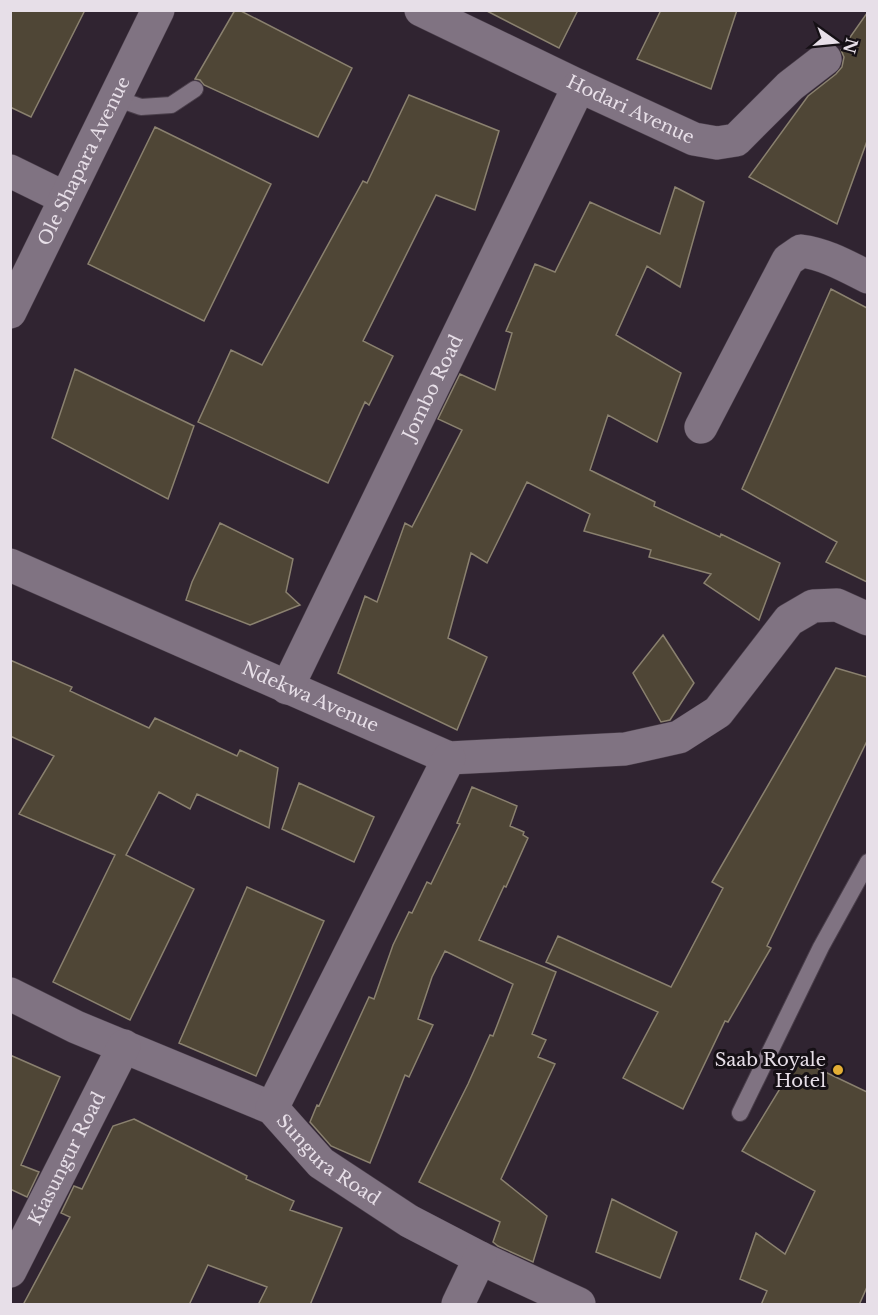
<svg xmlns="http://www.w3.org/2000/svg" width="878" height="1315" viewBox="0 0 878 1315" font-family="'Libre Baskerville',serif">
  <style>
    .building { fill: #4f4636; stroke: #8a816f; stroke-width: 1.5 }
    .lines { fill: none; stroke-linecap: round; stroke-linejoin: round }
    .lane-casing { stroke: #4a3f4b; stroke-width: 18 }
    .street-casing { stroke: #4a3f4b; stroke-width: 34 }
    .lane { stroke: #807382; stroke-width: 16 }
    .street { stroke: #807382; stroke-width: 33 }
    .poi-dot { fill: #e3ae35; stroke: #151015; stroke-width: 2 }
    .labels { text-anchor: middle; stroke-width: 6; stroke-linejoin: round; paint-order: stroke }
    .street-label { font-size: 18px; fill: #e7dfe8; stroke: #151015 }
    .poi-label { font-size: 18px; fill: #e7dfe8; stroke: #151015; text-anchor: end }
  </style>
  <rect width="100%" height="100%" fill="#302431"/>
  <!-- building -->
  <path class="building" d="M 10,10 L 85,10 L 31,117 L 10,107 Z
    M 235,10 L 239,10 L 352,68 L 318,137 L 204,85 L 200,80 L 195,79 Z
    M 485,10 L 578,10 L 559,48 Z
    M 661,10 L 737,10 L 711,89 L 637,59 Z
    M 867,13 L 867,141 L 837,224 L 749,177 L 808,96 L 836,74 L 842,67 L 844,57 L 841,50 Z
    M 409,95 L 499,131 L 475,210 L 436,195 L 363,341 L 393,356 L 369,405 L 365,402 L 328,483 L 198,422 L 231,350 L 262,365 L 363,181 L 367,183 Z
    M 155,127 L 271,184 L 204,321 L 88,264 Z
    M 675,187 L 704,202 L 680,287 L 647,266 L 616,335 L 681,373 L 657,442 L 608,415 L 590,470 L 655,502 L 654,506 L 720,537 L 721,534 L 780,563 L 759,620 L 704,583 L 711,574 L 649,557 L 651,550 L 584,531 L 590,514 L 527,482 L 487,563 L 471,553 L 448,638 L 487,657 L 457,730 L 338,673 L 365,596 L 377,602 L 405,523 L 412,527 L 462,430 L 438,419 L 460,374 L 495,390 L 512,333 L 506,331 L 535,264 L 555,272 L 590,202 L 660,234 Z
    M 831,289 L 867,308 L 867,582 L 826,562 L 837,542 L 742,489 Z
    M 75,369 L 194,426 L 168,499 L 52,438 Z
    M 220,523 L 293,559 L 286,592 L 300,605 L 250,625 L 186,600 L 192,582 Z
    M 663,635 L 694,683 L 670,720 L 661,722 L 633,673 Z
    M 10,660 L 72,687 L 70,691 L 149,728 L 155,718 L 237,756 L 240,750 L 278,768 L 269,828 L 197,794 L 190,809 L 159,792 L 126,855 L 194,889 L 130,1020 L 53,982 L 115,855 L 19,814 L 54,756 L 10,736 Z
    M 836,668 L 867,677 L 867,741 L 767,946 L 771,948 L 728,1022 L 725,1021 L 683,1109 L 623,1078 L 658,1012 L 546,962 L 558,936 L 671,987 L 723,888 L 712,882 Z
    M 299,783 L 374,817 L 354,862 L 282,829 Z
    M 472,787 L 517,806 L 510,826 L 524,832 L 523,835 L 528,838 L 506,887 L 504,886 L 479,940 L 556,972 L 532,1034 L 546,1040 L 538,1057 L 555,1064 L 501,1179 L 547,1216 L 533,1262 L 498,1246 L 493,1242 L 500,1222 L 419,1182 L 468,1084 L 490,1035 L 493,1036 L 513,984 L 445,951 L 432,977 L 418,1019 L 433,1025 L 409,1077 L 405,1075 L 370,1163 L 331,1146 L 310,1122 L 317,1105 L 319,1106 L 369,997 L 374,999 L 393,945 L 409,912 L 412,913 L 427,882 L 431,884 L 460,824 L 457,823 Z
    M 247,887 L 324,921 L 256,1076 L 179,1043 Z
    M 10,1055 L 60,1077 L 21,1165 L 39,1172 L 27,1197 L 10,1189 Z
    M 798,1059 L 867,1092 L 867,1287 L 859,1305 L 761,1305 L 767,1291 L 740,1279 L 756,1233 L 785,1254 L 815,1191 L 742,1151 Z
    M 134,1119 L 247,1176 L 246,1179 L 294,1201 L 290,1210 L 342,1228 L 310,1305 L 258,1305 L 267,1287 L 208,1265 L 189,1305 L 23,1305 L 70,1217 L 61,1213 L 74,1186 L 82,1189 L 113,1126 Z
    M 612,1199 L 677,1232 L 660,1278 L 596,1252 Z"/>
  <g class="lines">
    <defs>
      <path id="lane" d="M 115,98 L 141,107 L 171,105 L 195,89
        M 740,1113 L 821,947 L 868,862"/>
      <g id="street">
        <path id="s1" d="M 421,10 L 579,86 L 694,139 L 717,143 L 736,140 L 790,86 L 825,59"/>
        <path d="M 10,171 L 65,198"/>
        <path id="s2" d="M 10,312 L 158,10"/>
        <path d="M 701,427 L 788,260 L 801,251 C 825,254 846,266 868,277"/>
        <path id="s3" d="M 10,565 L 449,758 L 625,749 L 679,737 L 718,712 L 789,620 L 813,606 L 837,605 L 868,619"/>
        <path id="s4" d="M 287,688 L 579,86"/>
        <path id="s5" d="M 10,994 L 76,1027 L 272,1108 L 321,1163 L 409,1221 L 480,1258 L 579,1304"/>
        <path d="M 272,1108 L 449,758"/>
        <path id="s6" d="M 10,1271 L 124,1046"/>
        <path d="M 458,1304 L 480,1258"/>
      </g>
    </defs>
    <!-- lane casing -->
    <use href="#lane" class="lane-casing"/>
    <!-- street casing -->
    <use href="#street" class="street-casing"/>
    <!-- lane -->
    <use href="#lane" class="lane"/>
    <!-- street -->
    <use href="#street" class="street"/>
  </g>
  <!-- markers -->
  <circle class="poi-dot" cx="838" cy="1070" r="6"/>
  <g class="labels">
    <!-- street labels -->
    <g class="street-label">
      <text dy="6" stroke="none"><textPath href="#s1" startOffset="232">Hodari Avenue</textPath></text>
      <text dy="6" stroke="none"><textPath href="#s2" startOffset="168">Ole Shapara Avenue</textPath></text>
      <text dy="6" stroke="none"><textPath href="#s4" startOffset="334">Jombo Road</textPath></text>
      <text dy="6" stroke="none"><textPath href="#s3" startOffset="328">Ndekwa Avenue</textPath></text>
      <text dy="6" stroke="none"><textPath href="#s5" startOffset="363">Sungura Road</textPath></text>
      <text dy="6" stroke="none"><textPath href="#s6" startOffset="126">Kiasungur Road</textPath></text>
    </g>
    <!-- poi labels -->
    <g class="poi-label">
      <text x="826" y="1066">Saab Royale<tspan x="826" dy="21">Hotel</tspan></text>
    </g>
  </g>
  <!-- border -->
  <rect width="878" height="1315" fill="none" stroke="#e7dfe8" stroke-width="24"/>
  <!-- north arrow -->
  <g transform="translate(836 42) rotate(105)" stroke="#151015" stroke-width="4.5" paint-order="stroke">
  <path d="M0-4.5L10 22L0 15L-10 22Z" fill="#e7dfe8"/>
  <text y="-9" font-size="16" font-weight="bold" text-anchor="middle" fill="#e7dfe8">N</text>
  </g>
</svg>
